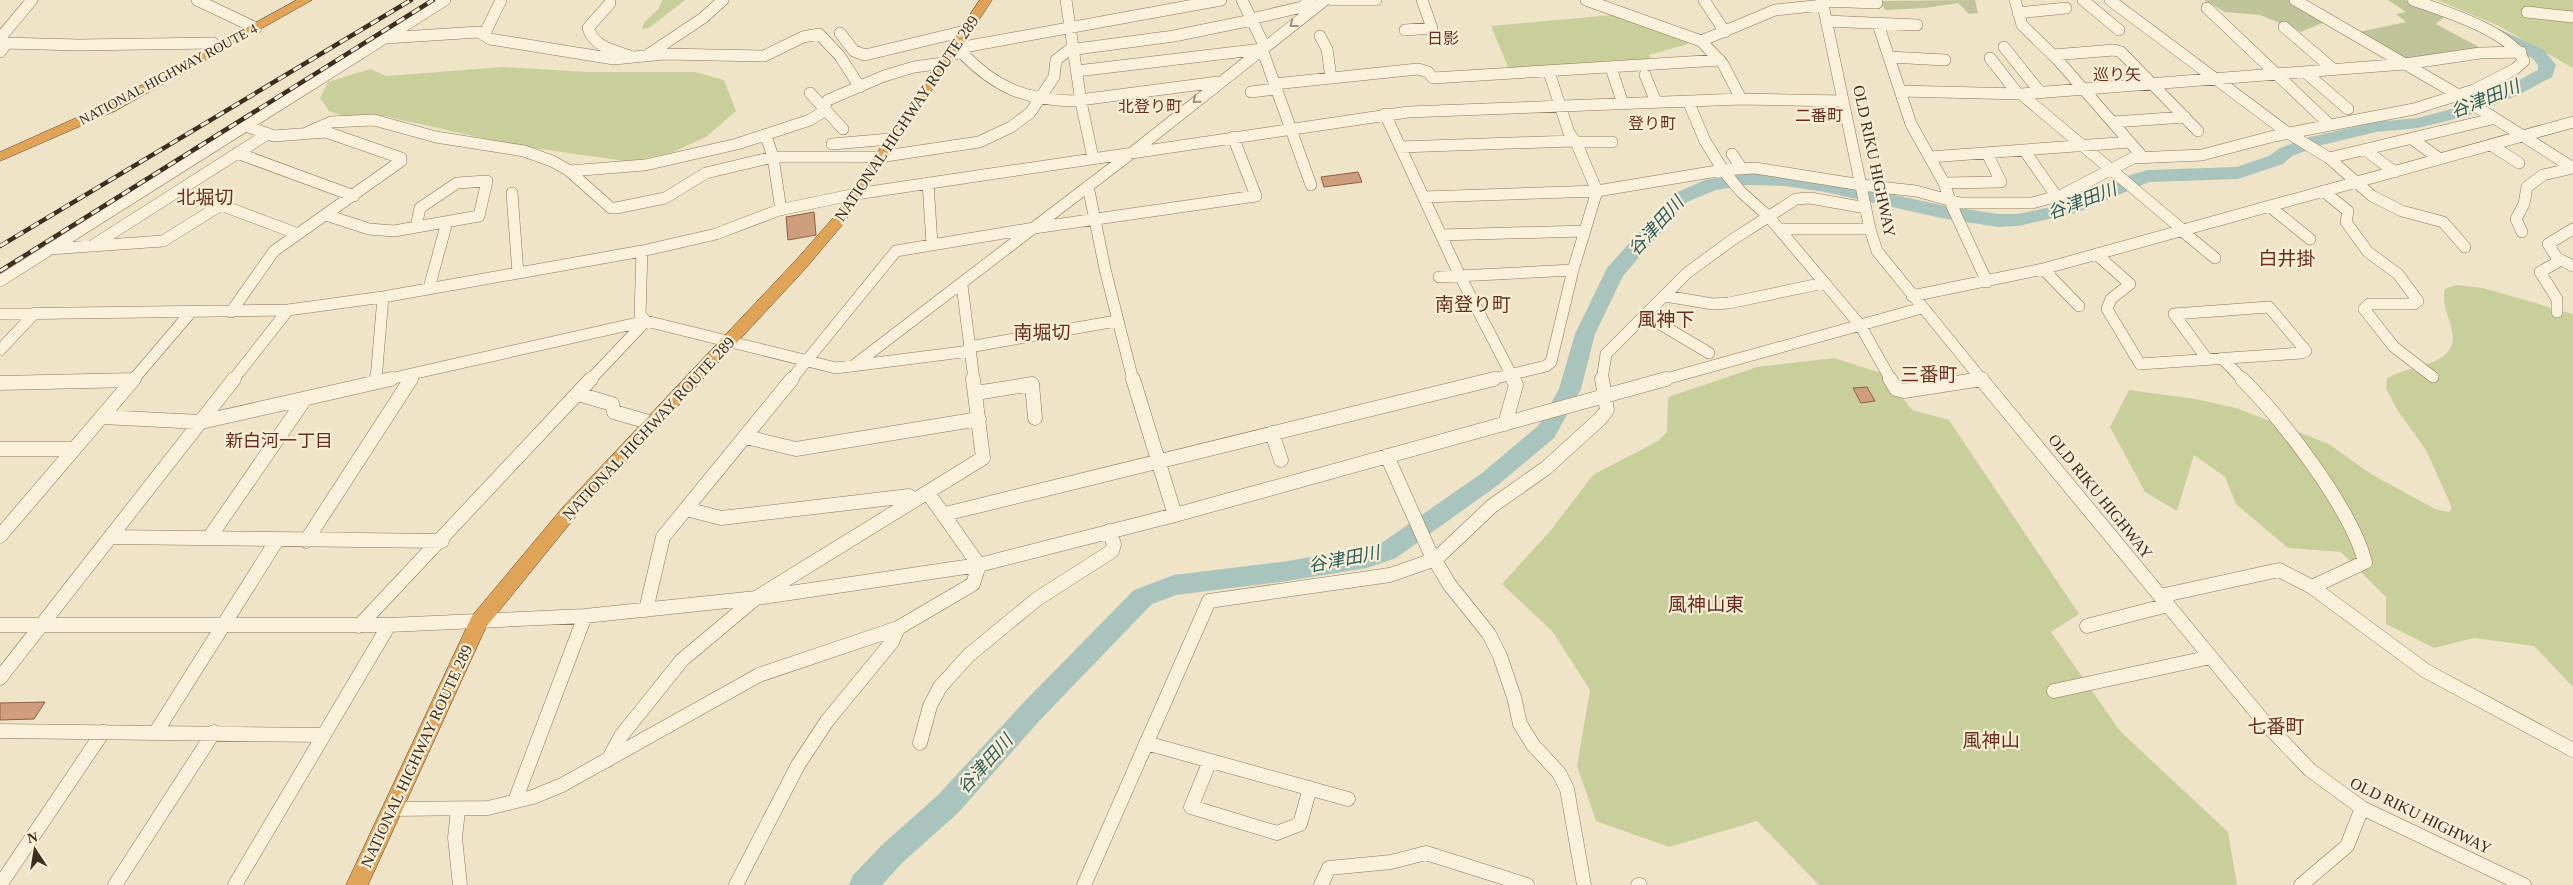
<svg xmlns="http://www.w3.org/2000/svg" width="2573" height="885" viewBox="0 0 2573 885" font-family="'Times New Roman','Noto Sans JP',serif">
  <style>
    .green { fill: #c9cf9b }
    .cemetery { fill: #bfc49a }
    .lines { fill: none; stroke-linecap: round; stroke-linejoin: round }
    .river { fill: #a9c4bc; fill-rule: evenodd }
    .building { fill: #cf9f7d; stroke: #8d5f41 }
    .minor-far1-casing { stroke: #8d765c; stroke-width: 12 }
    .minor-casing { stroke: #8d765c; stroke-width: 15 }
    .highway-casing { stroke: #5b4430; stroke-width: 1 }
    .minor-far1 { stroke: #faf1dc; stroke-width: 11 }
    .minor { stroke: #faf1dc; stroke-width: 14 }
    .highway { fill: #e0a458; fill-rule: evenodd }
    .rail-casing { stroke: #3d2e20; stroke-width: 4.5 }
    .rail { stroke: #f7eed8; stroke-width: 3; stroke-dasharray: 9; stroke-linecap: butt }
    .oneway { stroke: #9c907e }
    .labels { text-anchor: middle; stroke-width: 4.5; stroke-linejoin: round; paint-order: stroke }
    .far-street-label { font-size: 14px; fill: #3d2e20; stroke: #f7eed8 }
    .far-quarter-label { font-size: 16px; fill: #6b2e1e; stroke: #f7eed8 }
    .street-label { font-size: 16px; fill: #3d2e20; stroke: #f7eed8 }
    .water-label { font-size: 18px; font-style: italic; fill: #2f5d5a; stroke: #f7eed8 }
    .neighbourhood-label { font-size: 18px; fill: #6b2e1e; stroke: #f7eed8 }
    .quarter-label { font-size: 19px; fill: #6b2e1e; stroke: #f7eed8 }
  </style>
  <rect width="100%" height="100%" fill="#f0e4c8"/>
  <!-- green -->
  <path class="green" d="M 662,0 L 685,0 L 649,28 L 642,29 C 645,16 659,15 662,0 Z
    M 2437,0 L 2573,0 L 2573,68 L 2497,25 Z
    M 1612,15 L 1687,42 L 1688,44 L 1649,55 L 1652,62 L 1509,69 L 1491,26 Z
    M 503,67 L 588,72 L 695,72 L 724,80 L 736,111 L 706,137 L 673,152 L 631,162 L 513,145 L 384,116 L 346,117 L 329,111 L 320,98 L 328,82 L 370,69 L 386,76 Z
    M 2456,285 L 2483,288 L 2573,314 L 2573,687 L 2534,646 L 2474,638 L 2434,648 L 2386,624 L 2386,597 L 2341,552 L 2288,548 L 2236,504 L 2225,477 L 2194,455 L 2177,511 L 2145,492 L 2110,427 L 2129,390 L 2195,399 L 2236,408 L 2329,444 L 2371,474 L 2435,509 L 2449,512 L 2452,508 L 2426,450 L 2396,408 L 2386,388 L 2387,378 C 2405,368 2426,368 2442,357 C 2468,340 2438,312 2445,289 Z
    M 1834,358 L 1884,374 L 1912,410 L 1949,420 L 2079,614 L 2051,632 L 2120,731 L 2228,832 L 2237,885 L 1819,885 L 1757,821 L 1669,847 L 1596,821 L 1577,766 L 1590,690 L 1552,631 L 1502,584 L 1551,530 L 1593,475 L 1658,441 L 1667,432 L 1668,397 L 1757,367 Z"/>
  <!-- cemetery -->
  <path class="cemetery" d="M 1975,0 L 1978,13 L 1969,14 L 1958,3 L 1925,8 L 1885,10 L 1880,1 Z
    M 2204,0 L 2291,0 L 2327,21 L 2301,32 L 2260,15 L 2225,12 Z
    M 2388,0 L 2405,0 L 2445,16 L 2436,24 L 2486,51 L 2405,62 L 2354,33 L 2406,22 L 2396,14 L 2406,12 Z"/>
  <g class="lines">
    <!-- river -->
    <path class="river" d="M 2484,22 L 2544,50 L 2556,65 L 2552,77 L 2516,96 L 2467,116 L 2418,128 L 2376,132 L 2322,145 L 2292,156 L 2283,164 L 2238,179 L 2149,182 L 2076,213 L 2018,226 L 1998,227 L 1941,218 L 1825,192 L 1785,186 L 1747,185 L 1716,190 L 1687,202 L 1623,276 L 1595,334 L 1581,389 L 1554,438 L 1498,485 L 1396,558 L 1367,568 L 1281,582 L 1176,595 L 1152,604 L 1041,719 L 958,813 L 902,863 L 882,885 L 849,885 L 853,875 L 882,845 L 938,795 L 1023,703 L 1134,590 L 1174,575 L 1281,562 L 1367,548 L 1380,544 L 1482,473 L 1538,426 L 1559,389 L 1575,334 L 1607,268 L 1673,194 L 1705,180 L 1747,173 L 1785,174 L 1825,180 L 1941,205 L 1998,214 L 2018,214 L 2063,204 L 2130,175 L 2148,170 L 2236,167 L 2269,156 L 2280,148 L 2310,137 L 2376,122 L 2418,118 L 2455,108 L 2504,88 L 2538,70 L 2538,65 L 2532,58 L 2478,31 L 2476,27 Z"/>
  </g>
  <!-- building -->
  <path class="building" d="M 1358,172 L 1362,182 L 1324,187 L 1321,177 Z
    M 814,212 L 816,235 L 788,240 L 786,217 Z
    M 1867,387 L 1875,401 L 1861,403 L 1853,388 Z
    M 45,702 L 34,719 L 0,720 L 0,703 Z"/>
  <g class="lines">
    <defs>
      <path id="minor-far1" d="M 197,0 L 256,28
        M 1066,0 L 1081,102 L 1093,158
        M 1242,0 L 1265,47
        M 1332,0 L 1376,0
        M 1586,0 L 1701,41 L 1723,64 L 1741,99
        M 1704,0 L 1725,32
        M 1822,0 L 1870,229 L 1877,251 L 1982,380
        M 2015,0 L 2022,25 L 2057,59 L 2142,156
        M 2083,0 L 2119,30
        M 2110,0 L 2288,133 L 2329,158 L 2372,196 L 2402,211 L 2443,222 L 2465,247
        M 2295,0 L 2455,93 L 2570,166 L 2569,169 L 2543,175 L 2527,187 L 2524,204 L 2516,219 L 2522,232
        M 1822,1 L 1877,3
        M 610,3 L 588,28 C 594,47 613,50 630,56
        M 2207,8 L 2330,125
        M 2527,12 L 2573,17
        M 2018,13 L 2066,8
        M 1251,19 L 1302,7 L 1310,0
        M 1826,21 L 1917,25
        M 1878,24 L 1911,124 L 1944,183 L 1952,206 L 1987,282
        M 2284,27 L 2333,69
        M 1405,30 L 1432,28 L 1422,0
        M 840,33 L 854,51 L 865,55 L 965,31
        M 484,35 L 501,0
        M 1320,36 L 1327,49 L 1331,78
        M 385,38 L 479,32 L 490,39 L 614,59 L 664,54 L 764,56 L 803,37 L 819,34 L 839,55 L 860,87
        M 1701,41 L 1775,10 L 1823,5
        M 3,43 L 79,45 L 213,43
        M 2004,47 L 2040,92
        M 953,49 L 1221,0
        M 1262,49 L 1311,185
        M 0,52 L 4,47 L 1,37 L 32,0
        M 649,54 L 703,18 L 723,0
        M 949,54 L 962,53 C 996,88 1024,99 1072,101 L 1218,82
        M 2053,55 L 2114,50 L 2121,52 L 2198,131
        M 1889,57 L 1945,60
        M 1990,58 L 2018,94
        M 1611,68 L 1623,104
        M 1077,71 L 1262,49
        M 1549,72 L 1569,133 L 1576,142 L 1612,142
        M 2305,72 L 2348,109
        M 1645,75 L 1656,102
        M 1274,84 L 1418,69 L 1428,72 L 1433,78 L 1720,60
        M 1900,91 L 2021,94 L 2405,64 L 2480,53 L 2521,52
        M 1251,92 L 1275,89
        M 810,93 L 843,129
        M 2021,94 L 2183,230
        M 1688,101 L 1705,141 L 1723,170 L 1741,192 L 1768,216 L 1860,325 L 1891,380
        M 1385,114 L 1459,274 L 1514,380
        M 2113,122 L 2185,117
        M 308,132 L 331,122 L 374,120 L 436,137 L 524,151 L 552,161 L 568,170 L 611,208 L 616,208 L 665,198 L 706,173 L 773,157 L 879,157 L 979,142 L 1011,127 L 1030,113 L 1054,77 L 1056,60 L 1069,50 L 1174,36 L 1252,20
        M 766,136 L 773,157 L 781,210
        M 2412,139 L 2440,159
        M 832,144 L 890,139
        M 2491,145 L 2519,163
        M 1400,147 L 1572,141 L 1576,142 L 1597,191 L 1573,270 L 1551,362 L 1546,366 L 1488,380
        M 2024,150 L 2057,197
        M 2365,150 L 2395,172
        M 237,153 L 354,196
        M 1732,154 L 1742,169
        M 1930,157 L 2130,142
        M 2329,158 L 2492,119
        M 569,171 L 645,165 L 737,144 L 810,120 L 821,113 L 828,100 L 884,76 L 914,67 L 943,63
        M 928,183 L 932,244
        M 1944,183 L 2001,182 L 1987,153
        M 1088,186 L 1105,269 L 1133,380
        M 2323,191 L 2348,211 L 2346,222 L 2368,252 L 2398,274 L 2418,301 L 2414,304 L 2369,304 L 2364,309 L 2394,347 L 2433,377
        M 512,193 L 518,273
        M 1424,197 L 1597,191 L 1723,170 L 1755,168 L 1861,185 L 1916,191 L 1960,203 L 2032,203 L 2062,195 L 2133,158 L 2202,155 L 2274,136 L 2414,109 L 2474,90 L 2515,69 L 2524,61 C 2510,31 2443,11 2413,0
        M 2269,206 L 2310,239
        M 326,215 L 369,229 L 394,231 L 479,216 L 487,181 L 457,183 L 420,208 L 416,227
        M 1779,229 L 1870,229
        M 2181,230 L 2215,258
        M 1441,235 L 1584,231
        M 92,246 L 266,135
        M 49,249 L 163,241 L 221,205 L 298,234
        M 642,251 L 640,315 L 646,321
        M 2096,254 L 2130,284 L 2111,299 L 2107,309 L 2140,364 L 2302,353 L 2306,351 L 2269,307 L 2174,314 L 2207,359
        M 2557,258 L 2573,266
        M 2043,269 L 2079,306
        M 1439,277 L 1573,270
        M 0,281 L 445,0
        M 962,285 L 974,380
        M 429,288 L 447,222
        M 1665,296 L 1713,304 L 1729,303 L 1824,283
        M 1912,296 L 2043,269 L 2573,122
        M 231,312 L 274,251 L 401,161 L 401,158 L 326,132 L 274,136 L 246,126
        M 2557,312 L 2557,299 L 2540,272 L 2556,263 L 2557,258 L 2548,244 L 2573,229
        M 0,314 L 288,310 L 383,297 L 642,251 L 716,234 L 779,210 L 856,194 L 1408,112 L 1741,99 L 1843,101
        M 1645,315 L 1709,353
        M 969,347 L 1116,321
        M 0,350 L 35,313
        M 2222,358 L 2243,380
        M 853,366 L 1133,152 L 1325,0
        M 125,380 L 133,380
        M 133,380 L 191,312
        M 233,380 L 288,310
        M 376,380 L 383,297
        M 385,380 L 646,321 L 836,368 L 970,351
        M 410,380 L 414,374
        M 590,380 L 646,321
        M 791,380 L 896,251 L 1034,228 L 1256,196 L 1233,137
        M 1602,380 L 1606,354 L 1687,273 L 1732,240 L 1796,199 L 1810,198 L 1866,208
        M 1662,380 L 1922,308
        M 1974,380 L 1982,379"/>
      <path id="minor" d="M 1133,379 L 1175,515
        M 1890,379 L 1896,389 L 1904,391 L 1982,379
        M 1981,379 L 2266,724 L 2310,770 L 2362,808 L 2524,885
        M 2242,379 C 2282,419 2351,508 2365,562 L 2312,587
        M 376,382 L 376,379
        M 0,383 L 133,380
        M 976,393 L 1032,384 L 1035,418
        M 578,394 L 612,404 L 614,412 L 652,423
        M 102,417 L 201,422 L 391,379
        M 1505,424 L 1516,385 L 1513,379
        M 1272,433 L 1281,460
        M 746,437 L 796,449 L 979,419
        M 0,449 L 73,449
        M 1387,456 L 1429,550 L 1449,584 L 1489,634 L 1500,656 L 1514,697 L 1520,724 L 1533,745 L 1559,773 L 1567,789 L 1584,885
        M 928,493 L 979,565
        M 686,509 L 721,518 L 909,496 L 914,501
        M 945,514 L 1494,379
        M 0,536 L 134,379
        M 111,537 L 442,541
        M 209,538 L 305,399
        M 306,541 L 411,379
        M 2160,596 L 2279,570 L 2312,587 L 2426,671 L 2573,750
        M 646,610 L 663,537 L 792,379
        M 0,625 L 389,625 L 585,616 L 756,598 L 979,565 L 1175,515 L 1666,379
        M 359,626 L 591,379
        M 2087,626 L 2168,605
        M 0,678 L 234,379
        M 2054,691 L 2211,657
        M 0,731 L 322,735
        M 156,732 L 277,540
        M 920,743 L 930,706 L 940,687 L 969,655 L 1037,599 L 1112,551 L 1114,544 L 1109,531
        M 1146,743 L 1348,799
        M 608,760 L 621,736 L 682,660 L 756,598 L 983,458 L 973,379
        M 1210,761 L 1191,807 L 1277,833 L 1300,824 L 1310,788
        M 515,801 L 585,616
        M 391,809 L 488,808 L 533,797 L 562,785 L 759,675 L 898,628 L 973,584 L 979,565
        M 458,810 L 455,838 L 460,885
        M 0,885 L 103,732
        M 115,885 L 214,732
        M 235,885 L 389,625
        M 736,885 L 798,765 L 827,721 L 892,642 L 898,628
        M 1084,885 L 1209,601 L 1390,575 L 1436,559 L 1492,506 L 1546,468 L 1600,419 L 1607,410 L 1602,379
        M 1321,885 L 1329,868 L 1391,862 L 1426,853 L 1527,885
        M 1638,885 L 1640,885
        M 2301,885 L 2347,846 L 2362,808"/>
      <path id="highway" d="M 297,0 L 312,0 L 115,111 L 0,161 L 0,152 L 105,105 Z
        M 980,0 L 992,0 L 843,224 L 806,268 L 576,516 L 486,627 L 368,885 L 346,885 L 472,616 L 564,506 L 796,260 L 833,218 Z"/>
    </defs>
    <!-- minor-far1 casing -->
    <use href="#minor-far1" class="minor-far1-casing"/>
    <!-- minor casing -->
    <use href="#minor" class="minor-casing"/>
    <!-- highway casing -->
    <use href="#highway" class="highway-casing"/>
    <!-- minor-far1 -->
    <use href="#minor-far1" class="minor-far1"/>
    <!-- minor -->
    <use href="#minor" class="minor"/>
    <!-- highway -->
    <use href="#highway" class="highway"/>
    <defs>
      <path id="rail" d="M 0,246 L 411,0
        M 0,271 L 433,0"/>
    </defs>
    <!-- rail casing -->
    <use href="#rail" class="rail-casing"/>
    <!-- rail -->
    <use href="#rail" class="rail"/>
  </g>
  <!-- one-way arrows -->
  <defs><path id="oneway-chevron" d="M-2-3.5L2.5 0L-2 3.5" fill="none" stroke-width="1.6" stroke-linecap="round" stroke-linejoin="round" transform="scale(1.25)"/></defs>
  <g class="oneway">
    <use href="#oneway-chevron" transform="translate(1293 24) rotate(142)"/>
    <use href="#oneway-chevron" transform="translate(1196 100) rotate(141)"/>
  </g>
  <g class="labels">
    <!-- far-street labels -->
    <g class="far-street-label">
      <text transform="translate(168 74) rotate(-28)" y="5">NATIONAL HIGHWAY ROUTE 4</text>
    </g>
    <!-- far-quarter labels -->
    <g class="far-quarter-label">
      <text x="1443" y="44">日影</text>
      <text x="2117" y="80">巡り矢</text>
      <text x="1150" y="112">北登り町</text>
      <text x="1819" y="121">二番町</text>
      <text x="1652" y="129">登り町</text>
    </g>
    <!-- street labels -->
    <g class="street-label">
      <text transform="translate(906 118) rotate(-56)" y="6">NATIONAL HIGHWAY ROUTE 289</text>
      <text transform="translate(1875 161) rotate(78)" y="6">OLD RIKU HIGHWAY</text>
      <text transform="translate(648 428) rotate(-47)" y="6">NATIONAL HIGHWAY ROUTE 289</text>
      <text transform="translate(2101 496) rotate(51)" y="6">OLD RIKU HIGHWAY</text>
      <text transform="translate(416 756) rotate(-65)" y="6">NATIONAL HIGHWAY ROUTE 289</text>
      <text transform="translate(2421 815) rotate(26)" y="6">OLD RIKU HIGHWAY</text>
    </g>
    <!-- water labels -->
    <g class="water-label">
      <text transform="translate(2485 99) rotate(-22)" y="6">谷津田川</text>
      <text transform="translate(2082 201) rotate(-21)" y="6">谷津田川</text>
      <text transform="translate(1656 226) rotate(-48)" y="6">谷津田川</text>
      <text transform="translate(1344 559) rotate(-11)" y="6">谷津田川</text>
      <text transform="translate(985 764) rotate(-48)" y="6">谷津田川</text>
    </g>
    <!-- neighbourhood labels -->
    <g class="neighbourhood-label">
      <text x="279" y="447">新白河一丁目</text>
    </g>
    <!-- quarter labels -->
    <g class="quarter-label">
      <text x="205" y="204">北堀切</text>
      <text x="2287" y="265">白井掛</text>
      <text x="1473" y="311">南登り町</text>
      <text x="1666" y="326">風神下</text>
      <text x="1042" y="339">南堀切</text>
      <text x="1929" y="381">三番町</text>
      <text x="1706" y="611">風神山東</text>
      <text x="2276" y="733">七番町</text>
      <text x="1991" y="747">風神山</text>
    </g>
  </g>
  <!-- north arrow -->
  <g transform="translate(35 850) rotate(348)" stroke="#f7eed8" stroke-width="4" paint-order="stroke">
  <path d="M0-4L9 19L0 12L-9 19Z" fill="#3d2e20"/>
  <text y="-8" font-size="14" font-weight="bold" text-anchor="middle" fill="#3d2e20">N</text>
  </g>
</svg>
